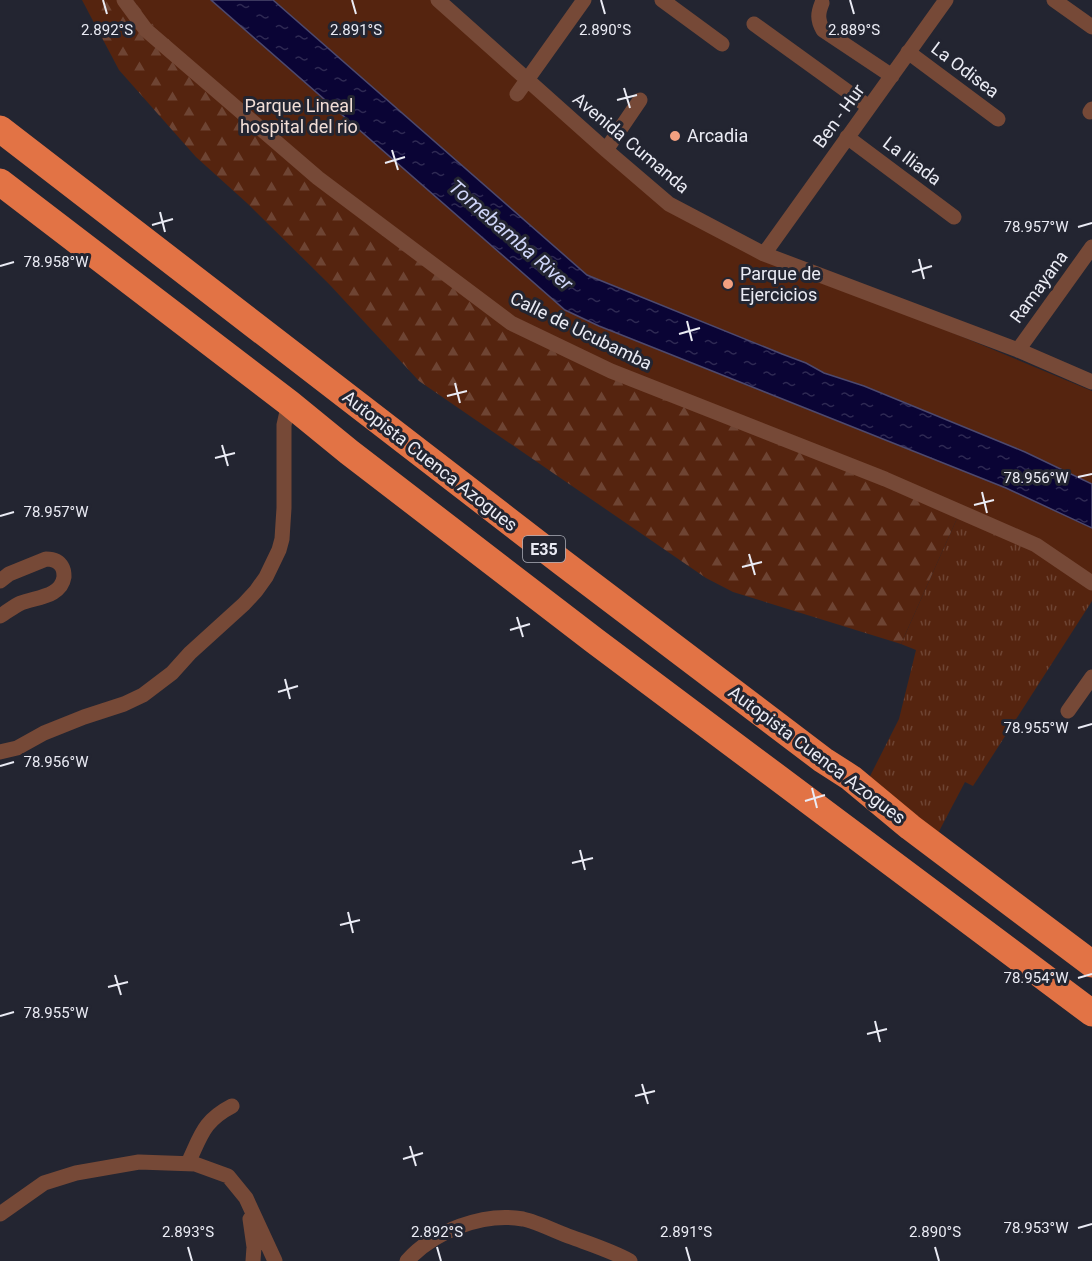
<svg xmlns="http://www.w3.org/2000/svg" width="1092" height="1261" viewBox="0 0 1092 1261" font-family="Roboto,sans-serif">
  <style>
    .grass { fill: url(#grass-tufts) }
    .forest { fill: url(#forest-firs) }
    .park { fill: #55240f }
    .water { fill: url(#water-ripples); stroke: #4d496e; stroke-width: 1.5 }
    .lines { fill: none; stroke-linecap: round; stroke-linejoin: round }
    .street { stroke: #764937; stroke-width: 15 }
    .highway { stroke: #e27345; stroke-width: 27 }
    .ticks { fill: none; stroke: #eaebf4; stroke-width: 2 }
    .poi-dot { fill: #f2a080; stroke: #232531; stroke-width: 2 }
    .labels { text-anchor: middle; stroke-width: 6; stroke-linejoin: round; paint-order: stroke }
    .shield { fill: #232531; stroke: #aeb0ba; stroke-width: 1.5 }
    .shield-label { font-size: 16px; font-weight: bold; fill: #eaebf4 }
    .street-label { font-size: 18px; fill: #eaebf4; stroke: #232531 }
    .park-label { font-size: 18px; fill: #f1ddd6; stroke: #232531 }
    .poi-label { font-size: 18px; fill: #eaebf4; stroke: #232531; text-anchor: start }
    .water-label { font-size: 20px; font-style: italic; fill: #d0d6f9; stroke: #232531 }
    .ticks-label { font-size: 15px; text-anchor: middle; fill: #eaebf4; stroke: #232531; stroke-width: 6; stroke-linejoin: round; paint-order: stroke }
  </style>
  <defs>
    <pattern id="grass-tufts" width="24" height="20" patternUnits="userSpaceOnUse" patternTransform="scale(1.5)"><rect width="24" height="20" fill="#55240f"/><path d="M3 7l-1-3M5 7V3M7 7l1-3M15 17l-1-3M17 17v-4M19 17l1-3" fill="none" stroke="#6e4433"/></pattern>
    <pattern id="forest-firs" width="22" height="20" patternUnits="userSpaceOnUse" patternTransform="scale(1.5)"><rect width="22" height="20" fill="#55240f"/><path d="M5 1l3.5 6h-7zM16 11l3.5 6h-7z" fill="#6e4433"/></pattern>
    <pattern id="water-ripples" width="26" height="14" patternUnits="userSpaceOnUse" patternTransform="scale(1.5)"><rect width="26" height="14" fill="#0a0435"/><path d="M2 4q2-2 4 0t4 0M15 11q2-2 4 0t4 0" fill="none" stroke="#2e2953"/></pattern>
  </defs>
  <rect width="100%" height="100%" fill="#232531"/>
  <!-- grass -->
  <path class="grass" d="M 959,514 L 1074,570 L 1092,584 L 1092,601 L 973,786 L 965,782 L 936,837 L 866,784 L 899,719 L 916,650 L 901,644 Z"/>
  <!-- forest -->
  <path class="forest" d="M 82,0 L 133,0 L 421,251 L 959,514 L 901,644 L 733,592 L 706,578 L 419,381 L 329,284 L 248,204 L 196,157 L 119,70 Z"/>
  <!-- park -->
  <path class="park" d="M 133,0 L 211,0 L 565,310 L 1006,488 L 1092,528 L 1092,583 L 1085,577 L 885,479 L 511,330 L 277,137 L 155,27 Z
    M 273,0 L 438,0 L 669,204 L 764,254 L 1092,391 L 1092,484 L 1025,452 L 864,386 L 824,373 L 806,363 L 782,354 L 587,275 Z"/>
  <!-- water -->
  <path class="water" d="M 211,0 L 273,0 L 587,275 L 782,354 L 806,363 L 824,373 L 864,386 L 1025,452 L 1092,484 L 1092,528 L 1006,488 L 599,326 L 565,310 Z"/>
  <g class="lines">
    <!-- street -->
    <path class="street" d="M 124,0 L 146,30 L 318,178 L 511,323 L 611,371 L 885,479 L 1036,545 L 1092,583
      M 438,0 L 606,150 L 669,204 L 764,254 L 1018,350 L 1092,382
      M 662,0 L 722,44
      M 1054,0 L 1092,27
      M 822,3 C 818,13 817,19 823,30 L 892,76
      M 754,24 L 869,107
      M 908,52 L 998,119
      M 517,94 L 584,0
      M 1090,112 L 1092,109
      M 847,137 L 954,217
      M 606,150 L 640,100
      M 764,254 L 946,0
      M 1018,350 L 1092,247
      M 0,581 L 9,574 L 46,559 C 52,559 59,561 62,567 C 64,570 64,573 64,577 C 61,597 36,597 21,603 C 14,606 7,612 0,616
      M 1068,711 L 1092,677
      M 0,752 L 17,748 L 44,733 L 84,717 L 124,704 L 143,695 L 172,673 L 190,653 L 244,604 L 256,591 L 266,577 L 279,550 L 282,539 L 284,508 L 284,425 L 289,403
      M 188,1163 C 201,1136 203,1121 232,1106
      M 0,1214 L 44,1183 L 76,1173 L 139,1162 L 195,1164 L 228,1176 L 246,1198 L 275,1261
      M 250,1219 L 254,1247 L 253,1261
      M 407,1261 C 434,1231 483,1212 523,1219 C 537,1222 557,1232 571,1237 C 590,1244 612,1251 630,1261"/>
    <!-- highway -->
    <path class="highway" d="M 0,129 L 563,563 L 823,760 L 851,778 L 910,827 L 1092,964
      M 0,182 L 289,403 L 349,452 L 595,641 L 1092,1013"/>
  </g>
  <!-- ticks -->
  <path class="ticks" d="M 103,0 L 107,14M 352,0 L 356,14M 601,0 L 605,14M 850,0 L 854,14M 624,88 L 630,108M 617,100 L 637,95M 392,150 L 398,170M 385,163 L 405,157M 160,212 L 165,232M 152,225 L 173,219M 1078,227 L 1092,223M 919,259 L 924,279M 0,266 L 14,262M 912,272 L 932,266M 687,321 L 692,341M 679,334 L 700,328M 455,383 L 460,403M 447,396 L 467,391M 222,445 L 228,466M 215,458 L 235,453M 1078,477 L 1092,474M 982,492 L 987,513M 974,505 L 994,500M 0,516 L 14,512M 749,554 L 755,575M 742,567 L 762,562M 517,617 L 523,637M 510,630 L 530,624M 285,679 L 290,699M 278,692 L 298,686M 1078,728 L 1092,724M 0,766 L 14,762M 812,788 L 817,808M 805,801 L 825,795M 580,850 L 585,870M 572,863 L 593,858M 348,912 L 353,933M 340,925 L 360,920M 115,975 L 121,995M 1078,978 L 1092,974M 108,987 L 128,982M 0,1016 L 14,1012M 875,1021 L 880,1042M 867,1034 L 887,1029M 642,1084 L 648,1104M 635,1096 L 655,1091M 410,1146 L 416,1166M 403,1159 L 423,1153M 1078,1228 L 1092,1224M 188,1247 L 192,1261M 437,1247 L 441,1261M 686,1247 L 690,1261M 935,1247 L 939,1261"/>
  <!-- markers -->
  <g class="poi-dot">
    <circle cx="675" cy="136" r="6"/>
    <circle cx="728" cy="284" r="6"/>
  </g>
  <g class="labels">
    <!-- shield labels -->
    <rect class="shield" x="523" y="536" width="42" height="26" rx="4.5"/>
    <g class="shield-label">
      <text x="544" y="555">E35</text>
    </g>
    <!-- street labels -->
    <g class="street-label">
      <text transform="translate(965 70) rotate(37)" y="6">La Odisea</text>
      <text transform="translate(839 116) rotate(-54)" y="6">Ben - Hur</text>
      <text transform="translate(631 143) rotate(40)" y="6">Avenida Cumanda</text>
      <text transform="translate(912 161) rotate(37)" y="6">La Iliada</text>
      <text transform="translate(1039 287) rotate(-54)" y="6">Ramayana</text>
      <text transform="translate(581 331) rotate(26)" y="6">Calle de Ucubamba</text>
      <text transform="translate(430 461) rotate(38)" y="6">Autopista Cuenca Azogues</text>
      <text transform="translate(817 755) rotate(37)" y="6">Autopista Cuenca Azogues</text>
    </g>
    <!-- park labels -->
    <g class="park-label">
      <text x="299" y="112">Parque Lineal<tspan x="299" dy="21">hospital del rio</tspan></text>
    </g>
    <!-- poi labels -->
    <g class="poi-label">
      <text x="687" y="142">Arcadia</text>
      <text x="740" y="280">Parque de<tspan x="740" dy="21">Ejercicios</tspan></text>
    </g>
    <!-- water labels -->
    <g class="water-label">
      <text transform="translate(511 235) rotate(41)" y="7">Tomebamba River</text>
    </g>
  </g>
  <g class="ticks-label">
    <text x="107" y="35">2.892°S</text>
    <text x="356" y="35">2.891°S</text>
    <text x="605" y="35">2.890°S</text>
    <text x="854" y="35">2.889°S</text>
    <text x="1036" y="232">78.957°W</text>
    <text x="56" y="267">78.958°W</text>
    <text x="1036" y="483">78.956°W</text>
    <text x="56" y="517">78.957°W</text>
    <text x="1036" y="733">78.955°W</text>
    <text x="56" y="767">78.956°W</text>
    <text x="1036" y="983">78.954°W</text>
    <text x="56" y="1018">78.955°W</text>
    <text x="1036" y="1233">78.953°W</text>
    <text x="188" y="1237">2.893°S</text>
    <text x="437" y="1237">2.892°S</text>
    <text x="686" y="1237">2.891°S</text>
    <text x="935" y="1237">2.890°S</text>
  </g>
</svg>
